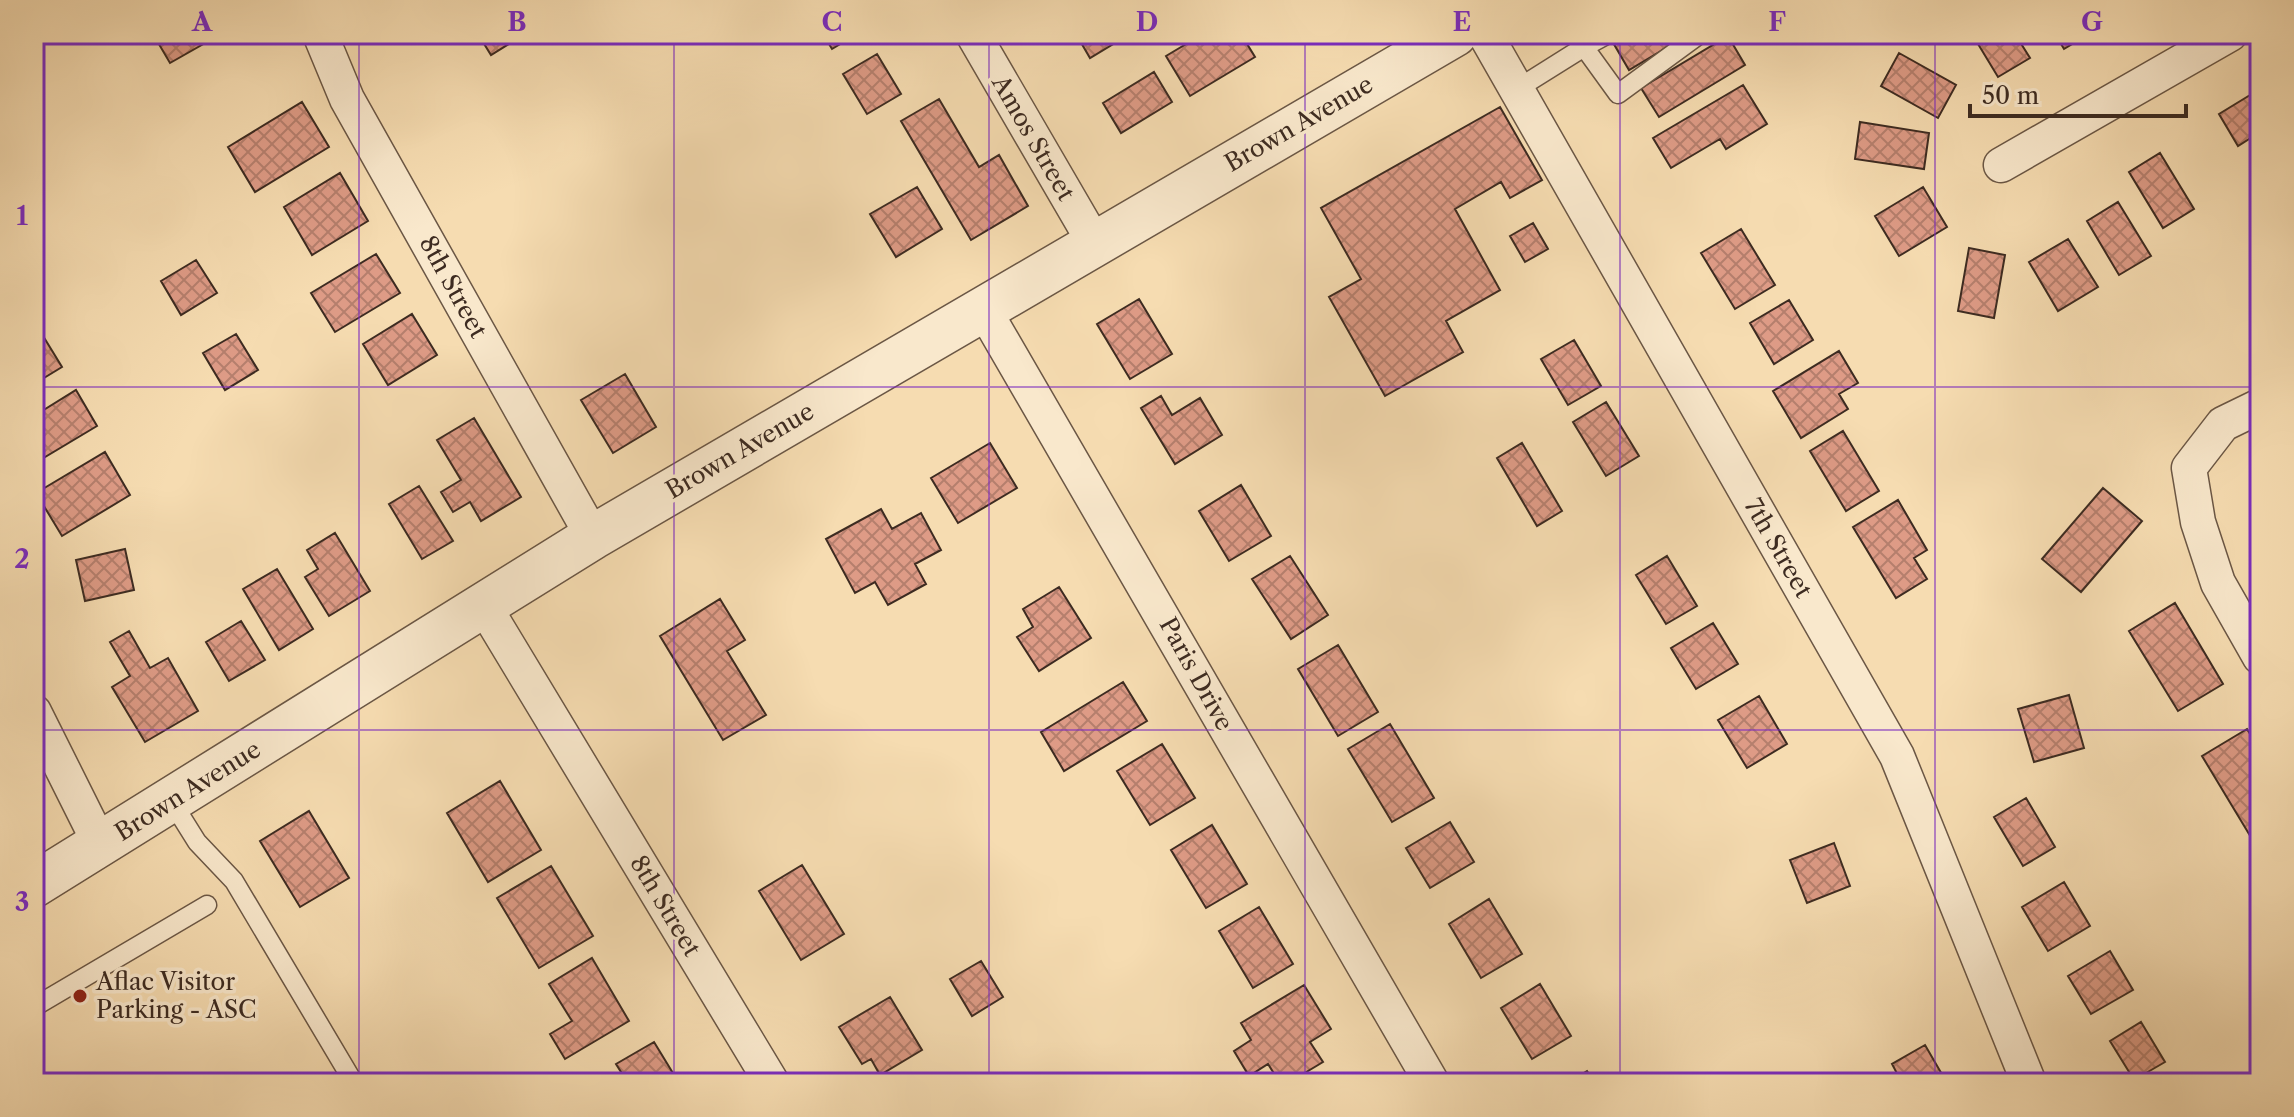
<svg xmlns="http://www.w3.org/2000/svg" width="2294" height="1117" viewBox="0 0 2294 1117" font-family="'Libre Caslon Text',serif">
  <style>
    .building { fill: url(#building-cross-hatch); stroke: #3d2b21; stroke-width: 2 }
    .lines { fill: none; stroke-linecap: round; stroke-linejoin: round }
    .service-casing { stroke: #6b5745; stroke-width: 21 }
    .minor-casing { stroke: #6b5745; stroke-width: 37 }
    .tertiary-casing { stroke: #6b5745; stroke-width: 47 }
    .service { stroke: #f9e8cc; stroke-width: 18 }
    .minor { stroke: #f9e8cc; stroke-width: 34 }
    .tertiary { stroke: #f9e8cc; stroke-width: 44 }
    .grid { fill: none; stroke: #7b2cbf; stroke-width: 2; stroke-opacity: 0.55 }
    .poi-dot { fill: #8f2418; stroke: #f9e8cc; stroke-width: 3 }
    .labels { text-anchor: middle; stroke-width: 7; stroke-linejoin: round; paint-order: stroke }
    .street-label { font-size: 24px; fill: #3d2b21; stroke: #f9e8cc }
    .poi-label { font-size: 24px; fill: #3d2b21; stroke: #f9e8cc; text-anchor: start }
    .neatline { fill: none; stroke: #7b2cbf; stroke-width: 3 }
    .grid-label { font-size: 26px; text-anchor: middle; font-weight: bold; fill: #7b2cbf }
  </style>
  <defs>
    <pattern id="building-cross-hatch" width="8" height="8" patternUnits="userSpaceOnUse" patternTransform="scale(2)"><rect width="8" height="8" fill="#de9b86"/><path d="M0 0l8 8M0 8l8-8" fill="none" stroke="#b57f6d"/></pattern>
  </defs>
  <rect width="100%" height="100%" fill="#f6dcb1"/>
  <filter id="stains"><feTurbulence type="fractalNoise" baseFrequency=".0025" numOctaves="4"/><feColorMatrix values="0 0 0 0 .2 0 0 0 0 .09 0 0 0 0 .02 0 0 0 .5 -.17"/></filter>
  <radialGradient id="worn" r=".72"><stop offset=".6" stop-color="#630" stop-opacity="0"/><stop offset="1" stop-color="#630" stop-opacity=".3"/></radialGradient>
  <!-- building -->
  <path class="building" d="M 153,34 L 221,34 L 170,63 Z
    M 478,34 L 525,34 L 491,55 Z
    M 823,34 L 857,34 L 832,49 Z
    M 1076,34 L 1123,34 L 1125,37 L 1090,58 Z
    M 1203,34 L 1241,34 L 1255,57 L 1190,96 L 1166,56 Z
    M 1608,34 L 1671,34 L 1676,42 L 1629,70 Z
    M 1972,34 L 2015,34 L 2030,58 L 1998,77 Z
    M 2055,34 L 2089,34 L 2064,49 Z
    M 1728,36 L 1745,65 L 1659,117 L 1641,88 Z
    M 1899,53 L 1956,85 L 1938,118 L 1881,86 Z
    M 877,54 L 901,94 L 867,114 L 843,74 Z
    M 1154,72 L 1172,102 L 1121,133 L 1103,103 Z
    M 1743,85 L 1767,124 L 1726,149 L 1720,139 L 1671,168 L 1653,138 Z
    M 2260,89 L 2260,132 L 2238,146 L 2219,114 Z
    M 939,99 L 979,167 L 999,155 L 1028,206 L 971,240 L 901,121 Z
    M 302,102 L 329,147 L 255,192 L 228,147 Z
    M 1500,107 L 1542,180 L 1510,198 L 1501,182 L 1455,209 L 1500,290 L 1446,321 L 1463,352 L 1385,396 L 1329,297 L 1361,279 L 1321,208 Z
    M 1860,122 L 1929,133 L 1924,169 L 1855,159 Z
    M 2160,153 L 2194,209 L 2163,228 L 2129,172 Z
    M 340,173 L 368,221 L 312,255 L 284,207 Z
    M 917,187 L 942,229 L 896,257 L 870,214 Z
    M 1923,187 L 1947,227 L 1899,256 L 1875,216 Z
    M 2118,202 L 2151,256 L 2119,275 L 2087,221 Z
    M 1533,223 L 1548,249 L 1525,262 L 1510,236 Z
    M 1741,229 L 1775,285 L 1735,309 L 1701,253 Z
    M 2068,239 L 2098,287 L 2058,311 L 2029,262 Z
    M 1969,248 L 2005,255 L 1994,318 L 1958,311 Z
    M 376,254 L 400,293 L 335,332 L 311,293 Z
    M 196,260 L 217,293 L 181,315 L 161,281 Z
    M 1139,299 L 1172,354 L 1130,379 L 1097,324 Z
    M 1789,300 L 1813,340 L 1774,364 L 1750,323 Z
    M 412,314 L 437,355 L 388,385 L 363,344 Z
    M 40,331 L 62,367 L 34,384 L 34,334 Z
    M 236,334 L 258,370 L 225,390 L 203,353 Z
    M 1574,340 L 1601,386 L 1568,405 L 1541,359 Z
    M 1839,351 L 1858,383 L 1839,394 L 1848,409 L 1801,438 L 1773,391 Z
    M 625,374 L 656,427 L 613,453 L 581,400 Z
    M 76,390 L 97,426 L 35,463 L 34,416 Z
    M 1161,396 L 1172,415 L 1200,398 L 1222,435 L 1175,464 L 1141,408 Z
    M 1606,402 L 1639,456 L 1606,476 L 1573,422 Z
    M 474,418 L 521,497 L 481,521 L 470,502 L 453,512 L 441,492 L 461,480 L 437,440 Z
    M 1843,431 L 1879,491 L 1846,511 L 1810,451 Z
    M 990,443 L 1017,488 L 958,523 L 931,478 Z
    M 1522,443 L 1562,511 L 1537,526 L 1497,458 Z
    M 105,452 L 130,495 L 62,536 L 36,493 Z
    M 1241,485 L 1271,536 L 1229,561 L 1199,511 Z
    M 419,486 L 453,541 L 422,559 L 389,504 Z
    M 2103,488 L 2142,521 L 2081,592 L 2042,559 Z
    M 1898,500 L 1927,550 L 1914,558 L 1927,579 L 1896,598 L 1853,527 Z
    M 881,509 L 892,529 L 921,513 L 941,550 L 915,564 L 926,584 L 888,605 L 875,582 L 855,593 L 826,539 Z
    M 335,533 L 370,591 L 329,616 L 305,577 L 318,569 L 307,550 Z
    M 125,549 L 134,590 L 85,601 L 76,560 Z
    M 1290,556 L 1328,615 L 1291,639 L 1252,579 Z
    M 1667,556 L 1697,606 L 1666,624 L 1636,575 Z
    M 277,569 L 313,629 L 279,650 L 243,589 Z
    M 1059,587 L 1091,638 L 1039,671 L 1017,637 L 1033,627 L 1023,609 Z
    M 720,599 L 745,640 L 727,651 L 766,715 L 723,740 L 660,636 Z
    M 2175,603 L 2223,684 L 2178,711 L 2129,631 Z
    M 241,621 L 265,660 L 229,681 L 206,642 Z
    M 1713,623 L 1738,664 L 1696,689 L 1671,648 Z
    M 129,631 L 150,668 L 168,658 L 198,711 L 145,742 L 112,687 L 130,676 L 110,642 Z
    M 1338,645 L 1378,712 L 1338,736 L 1298,669 Z
    M 1123,682 L 1147,721 L 1064,771 L 1041,732 Z
    M 2069,695 L 2084,748 L 2034,762 L 2018,709 Z
    M 1759,696 L 1787,744 L 1747,768 L 1718,720 Z
    M 1390,724 L 1434,798 L 1392,822 L 1348,749 Z
    M 2247,729 L 2260,750 L 2260,835 L 2252,839 L 2202,756 Z
    M 1162,744 L 1195,798 L 1150,825 L 1117,771 Z
    M 500,781 L 541,850 L 488,882 L 447,813 Z
    M 2026,798 L 2055,847 L 2023,866 L 1994,817 Z
    M 309,811 L 349,878 L 300,907 L 260,841 Z
    M 1450,822 L 1474,862 L 1430,888 L 1406,848 Z
    M 1212,825 L 1247,884 L 1206,908 L 1171,850 Z
    M 1834,843 L 1850,886 L 1807,903 L 1790,860 Z
    M 802,865 L 844,934 L 801,960 L 759,891 Z
    M 551,866 L 593,936 L 539,968 L 497,898 Z
    M 2064,882 L 2090,926 L 2048,951 L 2022,907 Z
    M 1489,899 L 1522,954 L 1481,978 L 1449,924 Z
    M 1259,907 L 1293,964 L 1253,988 L 1219,931 Z
    M 2110,951 L 2133,990 L 2091,1014 L 2068,976 Z
    M 592,958 L 629,1021 L 565,1059 L 550,1034 L 572,1021 L 549,984 Z
    M 981,961 L 1003,997 L 972,1016 L 950,979 Z
    M 1540,984 L 1571,1036 L 1532,1059 L 1501,1008 Z
    M 1304,985 L 1331,1029 L 1310,1042 L 1323,1062 L 1288,1083 L 1280,1083 L 1268,1064 L 1249,1076 L 1234,1051 L 1251,1040 L 1241,1023 Z
    M 890,997 L 922,1050 L 880,1075 L 871,1059 L 862,1064 L 839,1027 Z
    M 2141,1022 L 2165,1062 L 2134,1080 L 2110,1041 Z
    M 654,1042 L 679,1083 L 628,1083 L 616,1064 Z
    M 1925,1045 L 1947,1083 L 1902,1083 L 1892,1064 Z
    M 1587,1071 L 1595,1083 L 1567,1083 Z"/>
  <g class="lines">
    <defs>
      <path id="service" d="M 1577,34 L 1584,47 L 1608,34
        M 1517,89 L 1584,47 L 1618,94 L 1700,34
        M 172,802 L 197,842 L 234,881 L 354,1083
        M 34,1007 L 207,905"/>
      <path id="minor" d="M 320,34 L 347,99 L 593,537
        M 973,34 L 1094,242
        M 1485,34 L 1897,756 L 2029,1083
        M 2001,165 L 2230,34
        M 984,310 L 1432,1083
        M 2260,406 L 2223,424 L 2189,468 L 2198,522 L 2218,583 L 2260,657
        M 484,606 L 772,1083
        M 34,712 L 101,846"/>
      <path id="tertiary" d="M 34,885 L 593,537 L 1455,34"/>
    </defs>
    <!-- service casing -->
    <use href="#service" class="service-casing"/>
    <!-- minor casing -->
    <use href="#minor" class="minor-casing"/>
    <!-- tertiary casing -->
    <use href="#tertiary" class="tertiary-casing"/>
    <!-- service -->
    <use href="#service" class="service"/>
    <!-- minor -->
    <use href="#minor" class="minor"/>
    <!-- tertiary -->
    <use href="#tertiary" class="tertiary"/>
  </g>
  <!-- grid -->
  <path class="grid" d="M 359,34 L 359,1083M 674,34 L 674,1083M 989,34 L 989,1083M 1305,34 L 1305,1083M 1620,34 L 1620,1083M 1935,34 L 1935,1083M 34,387 L 2260,387M 34,730 L 2260,730"/>
  <!-- markers -->
  <circle class="poi-dot" cx="80" cy="996" r="8"/>
  <g class="labels">
    <!-- street labels -->
    <g class="street-label">
      <text transform="translate(1299 124) rotate(-30)" y="8">Brown Avenue</text>
      <text transform="translate(1033 138) rotate(60)" y="8">Amos Street</text>
      <text transform="translate(453 287) rotate(61)" y="8">8th Street</text>
      <text transform="translate(740 451) rotate(-30)" y="8">Brown Avenue</text>
      <text transform="translate(1778 548) rotate(60)" y="8">7th Street</text>
      <text transform="translate(1196 674) rotate(61)" y="8">Paris Drive</text>
      <text transform="translate(188 791) rotate(-32)" y="8">Brown Avenue</text>
      <text transform="translate(665 906) rotate(59)" y="8">8th Street</text>
    </g>
    <!-- poi labels -->
    <g class="poi-label">
      <text x="96" y="990">Aflac Visitor<tspan x="96" dy="28">Parking - ASC</tspan></text>
    </g>
  </g>
  <!-- margin -->
  <rect width="2294" height="1117" fill="none" stroke="#f6dcb1" stroke-width="88"/>
  <!-- scale -->
  <path d="M1970 104v12h216v-12" fill="none" stroke="#3d2b21" stroke-width="4"/>
  <text x="1982" y="104" font-size="24" fill="#3d2b21" stroke="#f9e8cc" stroke-width="6" paint-order="stroke">50 m</text>
  <rect x="44" y="44" width="2206" height="1029" class="neatline"/>
  <g class="grid-label">
    <text x="202" y="31">A</text>
    <text x="517" y="31">B</text>
    <text x="832" y="31">C</text>
    <text x="1147" y="31">D</text>
    <text x="1462" y="31">E</text>
    <text x="1777" y="31">F</text>
    <text x="2092" y="31">G</text>
    <text x="22" y="225">1</text>
    <text x="22" y="568">2</text>
    <text x="22" y="911">3</text>
  </g>
  <rect width="100%" height="100%" filter="url(#stains)"/>
  <rect width="100%" height="100%" fill="url(#worn)"/>
</svg>
